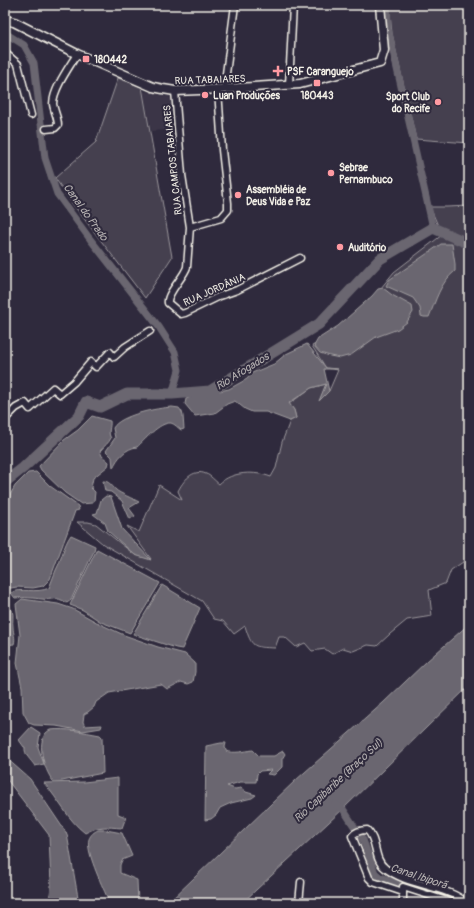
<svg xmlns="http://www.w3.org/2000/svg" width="474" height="908" viewBox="0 0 474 908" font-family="Pangolin,sans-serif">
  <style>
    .built { fill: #3b3647 }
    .green { fill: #454050; stroke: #9c989c }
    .water { fill: #6a6670; stroke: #a19ea0 }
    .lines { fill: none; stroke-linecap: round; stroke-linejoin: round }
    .canal { stroke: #6a6670; stroke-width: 7 }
    .river { stroke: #6a6670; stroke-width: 11 }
    .minor-casing { stroke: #f4f1e8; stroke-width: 9 }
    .secondary-casing { stroke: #f4f1e8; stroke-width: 11 }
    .minor { stroke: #2f2a3d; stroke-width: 6 }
    .secondary { stroke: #2f2a3d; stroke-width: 8 }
    .poi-dot { fill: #ff9aa2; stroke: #2f2a3d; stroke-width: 1.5 }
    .labels { text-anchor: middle; stroke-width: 4; stroke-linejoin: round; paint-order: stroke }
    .poi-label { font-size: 10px; font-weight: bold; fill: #f4f1e8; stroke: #2f2a3d; text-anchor: start }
    .street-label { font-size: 10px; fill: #f4f1e8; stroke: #2f2a3d }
    .water-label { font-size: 11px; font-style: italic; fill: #b6b2b2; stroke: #2f2a3d }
  </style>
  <rect width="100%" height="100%" fill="#2f2a3d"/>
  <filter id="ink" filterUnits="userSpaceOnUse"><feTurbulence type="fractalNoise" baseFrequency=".025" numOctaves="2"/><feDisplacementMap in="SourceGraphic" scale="8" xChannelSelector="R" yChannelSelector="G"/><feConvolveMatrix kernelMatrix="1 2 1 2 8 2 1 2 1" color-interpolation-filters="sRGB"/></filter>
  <g filter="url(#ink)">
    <!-- built -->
    <path class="built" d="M 143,91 L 161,95 L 173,97 L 176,129 L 151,131 Z"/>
    <!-- green -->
    <path class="green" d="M 389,5 L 469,5 L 469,143 L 416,139 L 392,33 Z
      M 118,78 L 142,87 L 172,257 L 145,298 L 72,203 L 55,178 L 96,142 Z
      M 469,206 L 469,558 L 451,570 L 446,583 L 429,590 L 432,616 L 407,620 L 390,634 L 377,646 L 368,645 L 353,651 L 343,648 L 332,654 L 325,649 L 312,651 L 305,643 L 296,647 L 285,637 L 279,637 L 275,648 C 253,647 252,648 245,626 L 234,634 L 223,621 L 214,619 L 202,601 L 103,544 L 77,522 L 88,522 L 96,524 L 135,555 L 151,559 L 127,526 L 139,532 L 159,485 L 182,500 L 178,491 C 183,481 193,468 206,474 C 210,475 215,481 219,484 C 232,471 255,471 271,477 L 276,468 L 282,442 L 290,421 L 296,418 L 294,410 L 289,404 L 311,388 L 326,384 L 320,400 L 329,391 L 338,370 L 326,368 L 312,346 L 332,335 L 363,310 L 394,272 L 442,235 L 430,207 L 447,207 Z"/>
    <!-- water -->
    <path class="water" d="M 441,244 L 452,244 L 455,264 L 455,271 C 440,283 436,300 429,317 L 424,317 L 421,316 L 420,308 L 413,298 L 386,286 L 389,280 Z
      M 383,288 L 392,295 L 412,306 L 413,312 L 407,322 L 398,329 L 376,337 L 351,355 L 340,358 L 330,356 L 320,353 L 314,346 L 318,339 L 338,326 L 372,296 L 378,289 Z
      M 307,344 L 326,368 L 338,369 L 324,369 L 329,391 L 319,401 L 326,384 L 311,388 L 289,403 L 294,410 L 296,418 L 290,421 L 266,412 L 252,412 L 245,409 L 235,401 L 227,404 L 215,413 L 195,416 L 185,404 L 186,399 L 191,397 L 229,389 L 247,379 L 252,373 L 274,364 L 286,354 Z
      M 172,407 L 179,408 L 182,412 L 183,416 L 184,429 L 181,430 C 178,428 175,424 171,423 C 159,422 145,440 137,447 C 126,448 117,458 113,468 L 112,457 L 106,451 L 115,438 L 113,428 C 120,415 157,408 172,407 Z
      M 92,416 L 110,421 C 111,427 107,433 111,438 C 109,443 104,446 100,451 L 102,456 L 109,462 L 108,466 L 93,478 L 91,488 L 95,492 L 94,501 L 92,503 L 81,504 L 65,493 L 41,470 L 39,466 L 64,440 L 78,430 Z
      M 36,472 L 50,486 L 78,506 L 79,510 L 75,511 L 74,514 L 50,579 L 43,586 L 33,588 L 17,587 L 5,589 L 5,504 L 15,486 L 28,473 Z
      M 103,481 C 109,481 111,485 116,490 C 119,493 134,499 139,502 L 129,508 L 135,516 L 130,519 L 122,501 L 111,492 L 105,491 Z
      M 106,496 L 111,497 L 122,529 L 151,560 L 135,555 L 108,531 L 105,523 L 93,514 L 97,513 L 101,500 Z
      M 71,535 L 95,546 L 94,551 L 71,600 L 67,603 C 55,595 53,601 42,599 C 32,598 26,597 15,598 L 11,593 C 19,587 37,594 49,588 C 51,582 54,576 56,570 C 62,559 63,546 71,535 Z
      M 97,549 L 160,583 L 130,633 L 101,622 L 83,610 L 70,605 Z
      M 162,585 L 200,608 L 182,649 L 176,648 L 133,634 Z
      M 22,599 L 58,604 L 73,609 L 100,624 L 124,635 L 158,647 L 185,654 L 195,663 L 195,672 L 193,682 L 188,684 L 181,682 L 167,689 L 161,684 L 109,693 L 96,702 L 94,707 L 88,712 L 84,714 L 83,722 L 85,726 L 102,725 L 101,728 L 83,731 L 56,726 L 34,725 L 29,723 L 23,712 L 22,687 L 17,663 L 20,635 L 16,604 Z
      M 5,605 L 12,610 C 14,616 12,621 13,627 C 13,633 16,638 14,644 L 5,645 Z
      M 469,624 L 469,686 L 343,809 L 242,903 L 168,903 L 296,780 L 383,703 L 427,661 Z
      M 31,727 L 40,733 L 38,747 L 44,764 L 35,766 C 31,760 24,755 25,747 L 24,747 L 19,740 Z
      M 50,730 C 66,728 84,732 100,735 L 102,737 L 103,773 L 62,781 L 53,781 C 44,770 34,738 50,730 Z
      M 221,743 L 226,743 L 225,747 L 226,751 C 234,754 245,751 253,750 L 259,756 L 274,756 L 283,751 L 285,754 L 282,759 L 282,767 L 274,775 L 267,774 L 271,770 L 260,771 L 257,774 L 256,782 L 240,782 L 227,786 L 235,789 L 241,788 L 246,792 L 256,795 L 252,798 L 231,803 L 220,808 L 216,815 L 211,819 L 205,820 L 206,746 Z
      M 5,757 L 30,779 L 67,834 L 79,903 L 49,903 L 51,886 L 49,835 L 5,777 Z
      M 118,778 L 118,814 L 126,817 L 122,828 C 106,827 100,825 85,833 C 68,820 59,800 44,783 L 84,782 Z
      M 98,830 L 106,830 L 122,833 L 132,856 L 122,860 L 120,865 L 120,873 L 137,880 L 138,903 L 108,903 L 107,897 C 102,885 85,850 89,839 C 91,834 94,832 98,830 Z"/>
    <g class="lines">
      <!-- canal -->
      <path class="canal" d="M 387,5 L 388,29 L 433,228
        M 5,33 L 24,45 L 34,63 L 45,158 L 57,194 L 90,239 L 159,327 L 175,352 L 179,370 L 172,394
        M 335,804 L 343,809 L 363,840 L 375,873 L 380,877 L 451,898 L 456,903"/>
      <!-- river -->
      <path class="river" d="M 5,482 L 23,468 L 79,416 L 86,402 L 100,407 L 127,394 L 172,394 L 210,391 L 319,324 L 380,259 L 433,228 L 465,242 L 469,242"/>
      <defs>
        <path id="minor" d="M 5,53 L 18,64 L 31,115
          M 289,85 L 293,5
          M 224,89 L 235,5
          M 175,91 L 182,175 L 190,227 L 187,267 C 184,277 166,294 168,303 L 181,314 L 185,313 L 220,296 L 237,290 L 300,258
          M 46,129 L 55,128 L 58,125 C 58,118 54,111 53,104 C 53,89 70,66 77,54
          M 190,227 L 221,218 L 228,210 L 228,203 L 222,150 L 218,89
          M 5,419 L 16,408 L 25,403 L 30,409 L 53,388 L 60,394 L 74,382 L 91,362 L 96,367 L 110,352 L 114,357 L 125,347 L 150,331
          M 403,892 L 373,882 L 369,878 L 352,836 C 356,831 361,830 367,830 C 378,840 373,859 385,868 C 409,887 444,884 467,903
          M 299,903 L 301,882
          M 403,903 L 403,887 L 453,903"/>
        <path id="secondary" d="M 5,20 L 14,22 L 77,54 L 153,87 L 163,89 L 175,91 L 224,89 L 300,84 L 380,63 L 384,50 L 380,5"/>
      </defs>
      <!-- minor casing -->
      <use href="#minor" class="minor-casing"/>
      <!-- secondary casing -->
      <use href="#secondary" class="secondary-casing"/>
      <!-- minor -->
      <use href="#minor" class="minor"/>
      <!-- secondary -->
      <use href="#secondary" class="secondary"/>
    </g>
  </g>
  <!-- markers -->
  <g class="poi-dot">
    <rect x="82" y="55" width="8" height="8" rx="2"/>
    <path d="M276 65h4v4h4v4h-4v4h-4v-4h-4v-4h4z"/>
    <rect x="313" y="79" width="8" height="8" rx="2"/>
    <circle cx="205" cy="95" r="4"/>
    <circle cx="438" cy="102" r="4"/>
    <circle cx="331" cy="173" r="4"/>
    <circle cx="238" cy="195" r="4"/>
    <circle cx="340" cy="247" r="4"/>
  </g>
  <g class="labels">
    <!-- poi labels -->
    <g class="poi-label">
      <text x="94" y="63">180442</text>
      <text x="287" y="75">PSF Caranguejo</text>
      <text x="213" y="99">Luan Produções</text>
      <text x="317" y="99" text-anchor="middle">180443</text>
      <text x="430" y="100" text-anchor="end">Sport Club<tspan x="430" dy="12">do Recife</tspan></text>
      <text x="339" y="171">Sebrae<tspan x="339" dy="12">Pernambuco</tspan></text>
      <text x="246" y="193">Assembléia de<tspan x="246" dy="12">Deus Vida e Paz</tspan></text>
      <text x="348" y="251">Auditório</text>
    </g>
    <!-- street labels -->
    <g class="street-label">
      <text transform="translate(210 79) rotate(-2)" y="4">RUA TABAIARES</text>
      <text transform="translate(172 160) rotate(-96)" y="4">RUA CAMPOS TABAIARES</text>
      <text transform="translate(214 289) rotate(-24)" y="4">RUA JORDÂNIA</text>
    </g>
    <!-- water labels -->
    <g class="water-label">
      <text transform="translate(86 212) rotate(54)" y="4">Canal do Prado</text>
      <text transform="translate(242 371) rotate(-32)" y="4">Rio Afogados</text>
      <text transform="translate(338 780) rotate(-43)" y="4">Rio Capibaribe (Braço Sul)</text>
      <text transform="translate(419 876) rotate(18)" y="4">Canal Ibiporã</text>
    </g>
  </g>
  <!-- margin -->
  <rect width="474" height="908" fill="none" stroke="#2f2a3d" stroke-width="20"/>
  <rect x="10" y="10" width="454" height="888" fill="none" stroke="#f4f1e8" stroke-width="1.5" filter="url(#ink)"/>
</svg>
